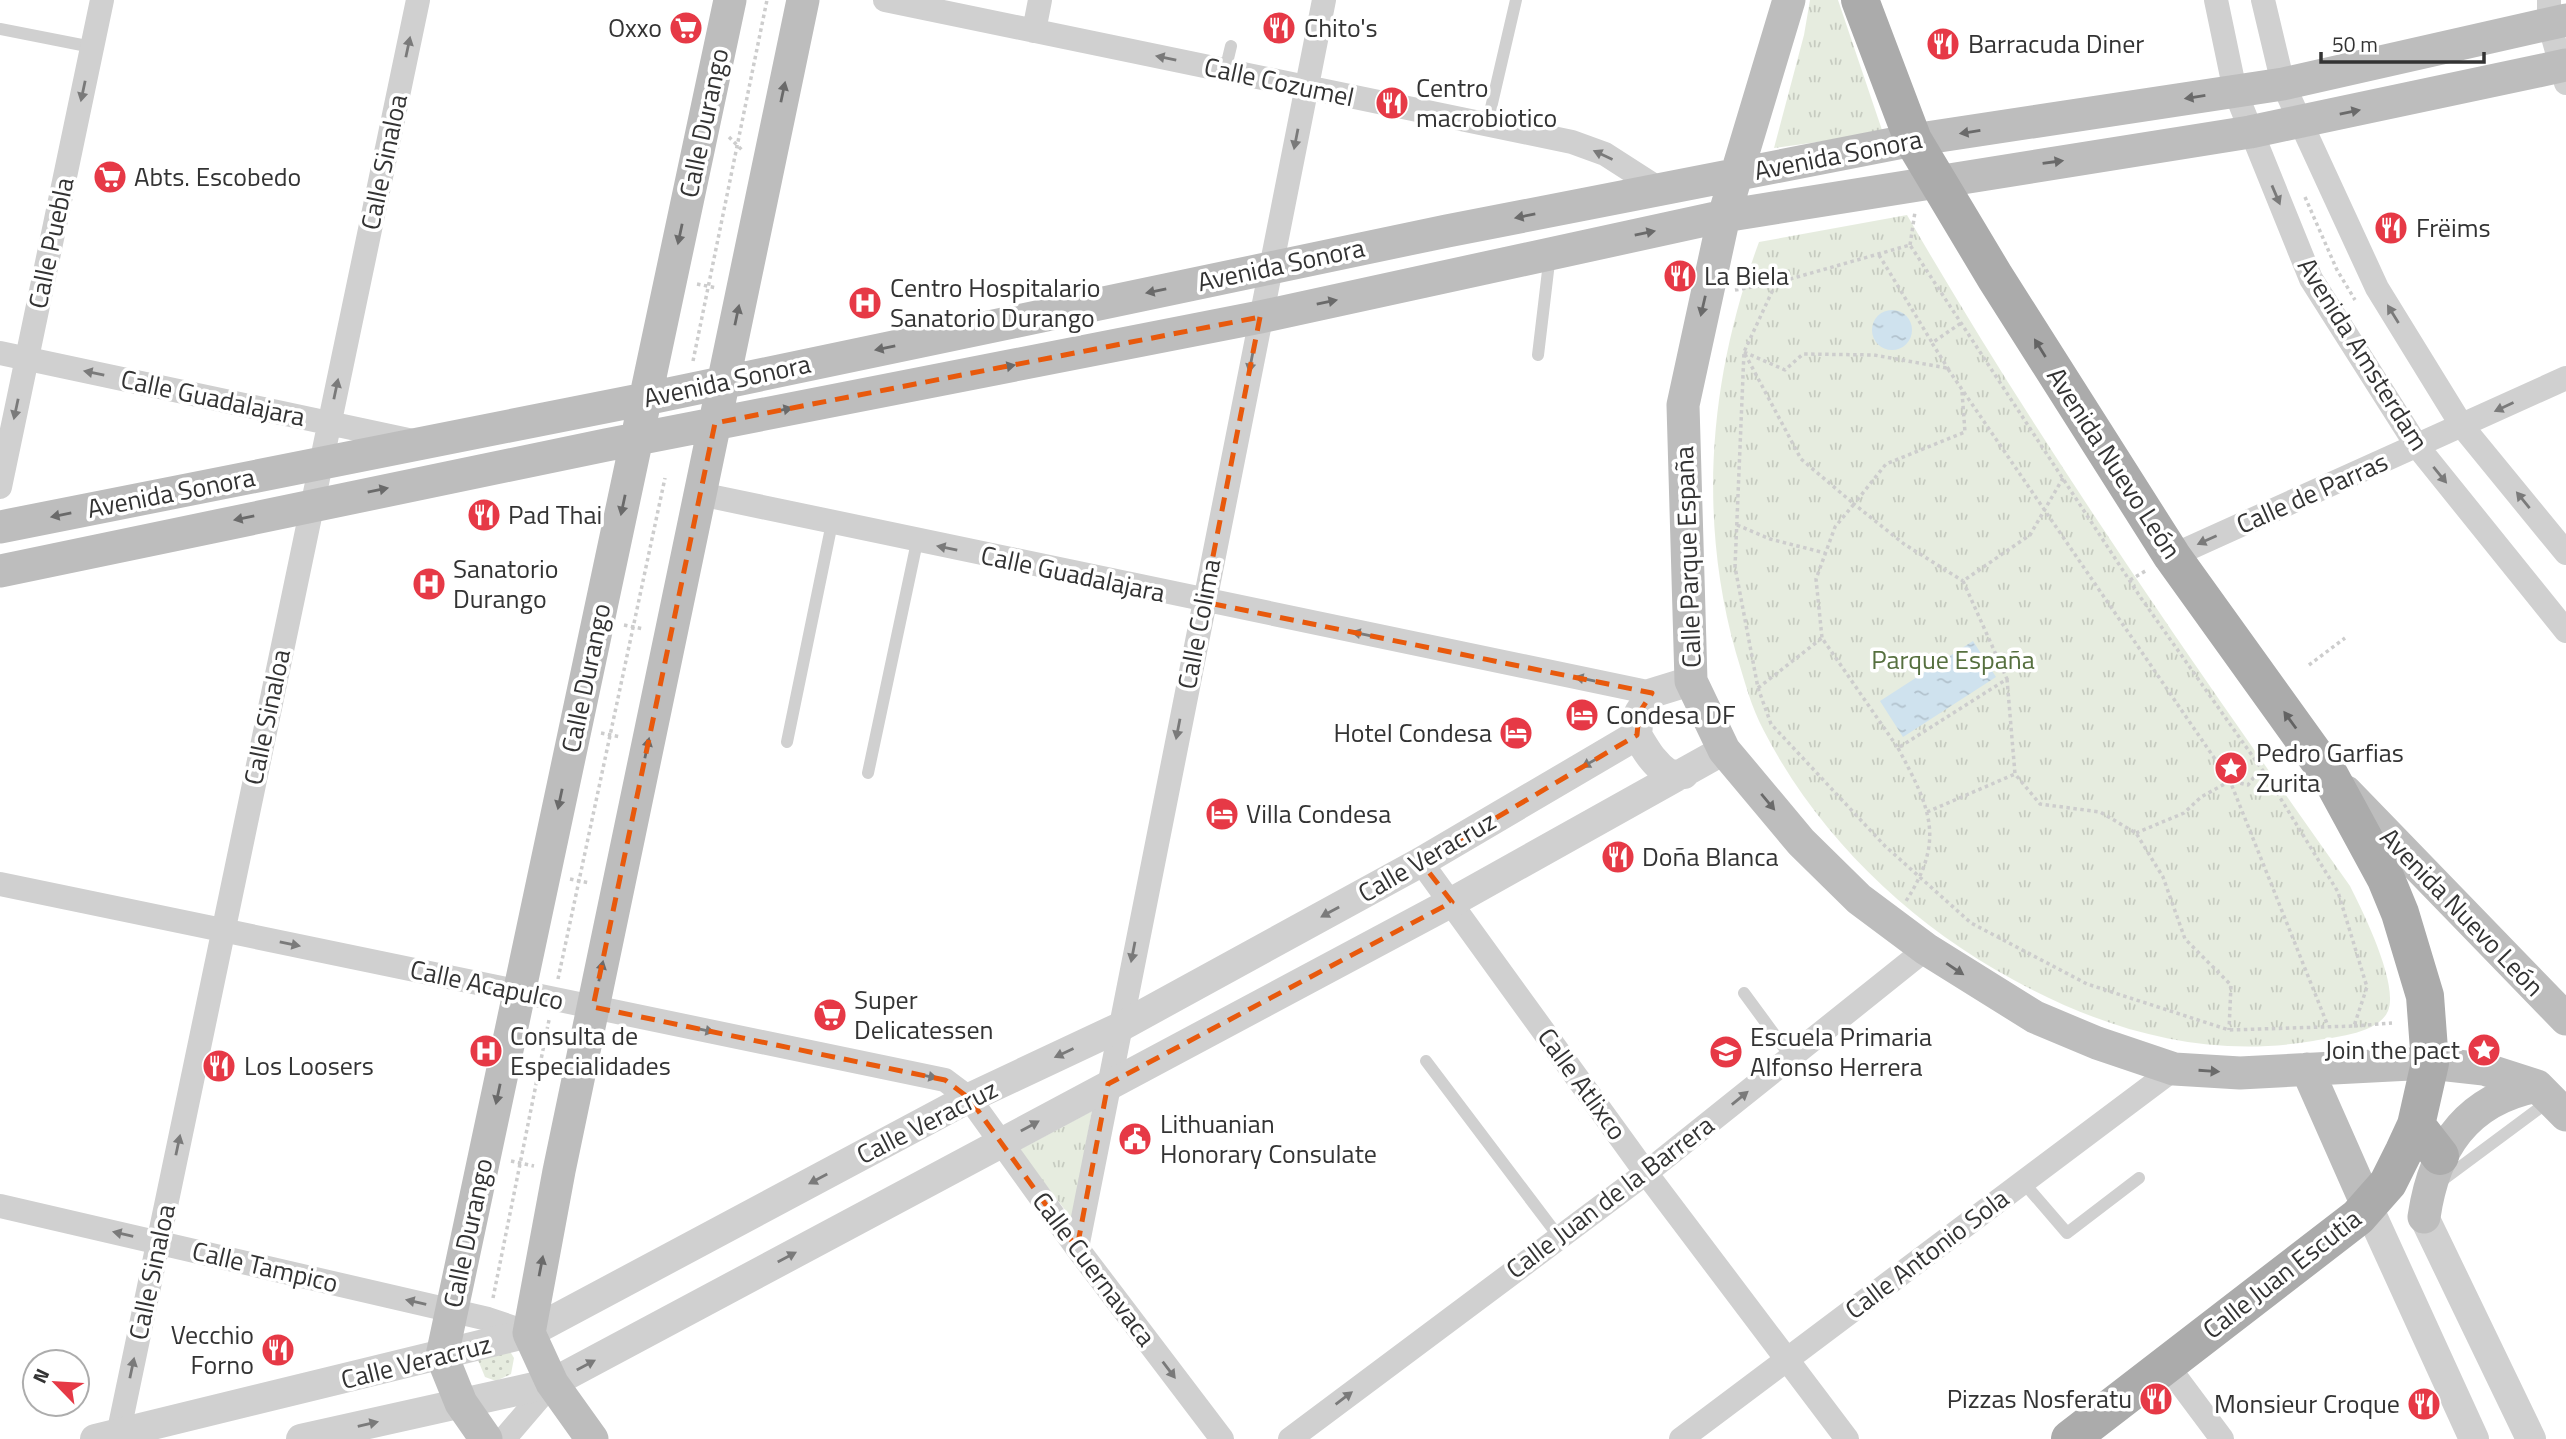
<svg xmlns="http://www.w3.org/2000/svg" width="2566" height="1439" viewBox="0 0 2566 1439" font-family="'Titillium Web',sans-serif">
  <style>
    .grass { fill: url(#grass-dots) }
    .park { fill: url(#park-tufts) }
    .water { fill: url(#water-ripples) }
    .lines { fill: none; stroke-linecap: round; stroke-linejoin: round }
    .path { stroke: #cdcdcd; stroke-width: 3.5; stroke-dasharray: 3.5 3.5; stroke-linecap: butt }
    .service { stroke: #d0d0d0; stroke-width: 12 }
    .minor { stroke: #d0d0d0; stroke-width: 24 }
    .tertiary { stroke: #d0d0d0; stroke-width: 30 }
    .secondary { stroke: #bdbdbd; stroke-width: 33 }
    .primary { stroke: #ababab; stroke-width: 38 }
    .oneway { fill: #7a7a7a }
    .oneway2 { fill: #6a6a6a }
    .oneway3 { fill: #636363 }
    .marked { fill: none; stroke: #e8590c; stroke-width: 5; stroke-dasharray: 14 9; stroke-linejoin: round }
    .labels { text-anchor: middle; stroke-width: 7; stroke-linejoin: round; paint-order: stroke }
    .poi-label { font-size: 26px; fill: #333; stroke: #fff; text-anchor: start }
    .street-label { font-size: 26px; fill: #333; stroke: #fff }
    .park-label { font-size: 26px; fill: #56703f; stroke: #fff }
  </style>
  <defs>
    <pattern id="grass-dots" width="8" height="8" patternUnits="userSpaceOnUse" patternTransform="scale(1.75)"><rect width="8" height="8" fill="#e6ecdf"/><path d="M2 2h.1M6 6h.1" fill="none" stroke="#c6cbc0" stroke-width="1.8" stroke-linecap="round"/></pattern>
    <pattern id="park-tufts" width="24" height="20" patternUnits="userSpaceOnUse" patternTransform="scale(1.75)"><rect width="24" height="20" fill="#e6ecdf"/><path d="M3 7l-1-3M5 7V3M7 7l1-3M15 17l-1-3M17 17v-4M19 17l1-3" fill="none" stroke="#c6cbc0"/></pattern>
    <pattern id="water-ripples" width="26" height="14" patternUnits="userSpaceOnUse" patternTransform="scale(1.75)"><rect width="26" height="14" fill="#cfe2ee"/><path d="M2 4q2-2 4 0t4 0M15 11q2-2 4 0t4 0" fill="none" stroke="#b2c2cd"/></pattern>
  </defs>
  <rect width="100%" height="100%" fill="#fff"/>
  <!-- grass -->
  <path class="grass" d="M 508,1348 L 514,1358 L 511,1374 L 496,1381 L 485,1377 L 478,1360 Z"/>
  <!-- park -->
  <path class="park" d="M 1810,0 L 1838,0 L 1883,133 L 1774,148 L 1804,35 Z
    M 1907,215 C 2041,447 2196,668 2350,886 C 2363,912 2399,984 2388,1011 C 2378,1034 2334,1037 2313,1041 C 2206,1059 2106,1031 2012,979 C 1909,923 1818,836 1764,731 C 1751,707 1744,679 1736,653 C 1697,515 1710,375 1759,242 Z
    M 1092,1111 L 1072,1219 L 1019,1150 Z"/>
  <!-- water -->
  <path class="water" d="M1872 330a20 20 0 1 1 40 0a20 20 0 1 1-40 0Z
    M 1973,641 L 1996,677 L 1903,737 L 1880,701 Z"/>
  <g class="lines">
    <!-- path -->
    <path class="path" d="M 729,137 L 743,151
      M 2305,197 L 2337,270 L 2355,300
      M 1910,245 L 1915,212
      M 1879,255 L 1933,344
      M 697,284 L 717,288
      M 1735,290 L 1776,283 L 1910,245 L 2141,598 L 2268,778 L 2338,892 L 2367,987 L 2354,1026 L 2229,1030 L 2087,984 L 1971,923 L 1885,846 L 1771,724 L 1758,688 L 1735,567 L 1744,352 L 1776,283
      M 1744,352 L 1785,370 L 1803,354 L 1874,355 L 1947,368
      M 1745,354 L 1801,459 L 1854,504 L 1835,527 L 1816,579 L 1822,638
      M 693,361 L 767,0
      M 1948,369 L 2230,781 L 2328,1026
      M 1949,370 L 1932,343 L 1961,323
      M 1962,392 L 1965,432 L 1886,464 L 1854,504 L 1904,544 L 1963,581
      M 1737,525 L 1770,539 L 1825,553
      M 2130,580 L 2147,570
      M 624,625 L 644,629
      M 2309,665 L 2345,638
      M 2007,679 L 2015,774 L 2040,804 L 2100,812 L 2136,833 L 2163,877 L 2185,939 L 2231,985 L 2229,1030
      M 1758,688 L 1822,638 L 1898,748 L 2007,679 L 1963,581 L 2030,535 L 2063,478
      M 601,733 L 621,737
      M 1898,748 C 1930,808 1946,839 1906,901
      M 1927,812 L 2015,774
      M 2136,833 L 2184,813 L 2201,797 L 2230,781 L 2248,785 L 2260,769
      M 570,879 L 590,883
      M 558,979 L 665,478
      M 2354,1026 L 2392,1023
      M 511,1161 L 534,1166
      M 493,1298 L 549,1020"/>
    <!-- service -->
    <path class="service" d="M 0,29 L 92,47
      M 1225,71 L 1231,46
      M 1487,125 L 1516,0
      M 1538,355 L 1550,254
      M 787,742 L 832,523
      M 868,773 L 917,542
      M 1744,993 L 1791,1057
      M 1426,1061 L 1559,1237
      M 2023,1182 L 2067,1233 L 2139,1178
      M 2440,1182 L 2549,1101"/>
    <!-- minor -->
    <path class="minor" d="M 885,0 L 1572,142 L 1605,154 L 1661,190
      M 2216,0 L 2235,91 L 2311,279 L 2417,446 L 2566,631
      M 2263,0 L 2283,84 L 2377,288 L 2462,426 L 2566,553
      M 2549,0 L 2549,23 L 2566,83
      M 1034,31 L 1040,0
      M 0,353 L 413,441
      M 0,487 L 102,0
      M 700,494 L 1652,693
      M 2172,556 L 2566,378
      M 1421,862 L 1646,1173 L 1847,1439
      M 0,884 L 945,1080 L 969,1098 L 1077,1248 L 1222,1439
      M 0,1206 L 488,1319 L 529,1333
      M 1077,1248 L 1324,0
      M 2166,1364 L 2222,1439
      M 120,1439 L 118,1435 L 418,0
      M 504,1439 L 552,1383
      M 1290,1439 L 1646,1173 L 1926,949
      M 1681,1439 L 2174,1069"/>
    <!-- tertiary -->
    <path class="tertiary" d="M 1637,735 C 1647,752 1654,764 1670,775 L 1684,774
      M 2368,1207 L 2474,1439
      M 2424,1217 L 2531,1439
      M 95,1439 L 529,1333 L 969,1098 L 1118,1028 L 1421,862 L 1637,735 L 1639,713 L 1652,693 L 1691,681
      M 301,1439 L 552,1383 L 1452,902 L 1724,750"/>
    <!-- secondary -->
    <path class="secondary" d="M 1789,0 L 1724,216 L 1683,405 L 1691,681 L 1724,750 L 1801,842 L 1859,899 L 1926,949 L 2035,1017 L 2097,1043 L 2174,1069 L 2240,1073 L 2430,1063 L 2484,1069 L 2537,1086 L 2566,1115
      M 0,527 L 645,399 L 1447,231 L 1913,140 L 2283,84 L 2566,20
      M 0,571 L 606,445 L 1260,317 L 1724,216 L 2250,132 L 2566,65
      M 2346,792 L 2566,1019
      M 2307,1069 L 2368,1207
      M 2424,1217 C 2434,1149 2465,1100 2537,1086
      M 486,1439 L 461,1403 L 442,1356 L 730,0
      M 592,1439 L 552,1383 L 529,1333 L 559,1171 L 803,0"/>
    <!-- primary -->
    <path class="primary" d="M 1860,0 L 1913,140 L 1995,277 L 2172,556 L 2330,776 L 2386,879 L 2400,913 L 2425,996 L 2430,1063 L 2416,1125 L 2404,1151 L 2388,1183 L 2358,1217 L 2070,1439
      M 2416,1125 L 2440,1156"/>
  </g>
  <!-- one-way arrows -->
  <defs><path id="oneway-solid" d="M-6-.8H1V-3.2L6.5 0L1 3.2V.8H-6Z" transform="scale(1.75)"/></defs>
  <g class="oneway">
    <use href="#oneway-solid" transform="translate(408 47) rotate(-78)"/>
    <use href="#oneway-solid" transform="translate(1166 58) rotate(-168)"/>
    <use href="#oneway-solid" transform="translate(83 91) rotate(102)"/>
    <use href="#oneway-solid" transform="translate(1296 139) rotate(101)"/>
    <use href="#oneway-solid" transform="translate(1603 155) rotate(-155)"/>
    <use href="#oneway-solid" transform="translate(2276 195) rotate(67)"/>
    <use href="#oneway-solid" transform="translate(2393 314) rotate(-122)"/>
    <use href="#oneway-solid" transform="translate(1251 362) rotate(101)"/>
    <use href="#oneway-solid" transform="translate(94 373) rotate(-168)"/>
    <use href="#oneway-solid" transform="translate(336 389) rotate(-78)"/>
    <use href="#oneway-solid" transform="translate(2504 407) rotate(155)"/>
    <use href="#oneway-solid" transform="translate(16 409) rotate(102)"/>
    <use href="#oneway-solid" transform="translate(2440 475) rotate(51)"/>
    <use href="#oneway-solid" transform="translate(2523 500) rotate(-129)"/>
    <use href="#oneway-solid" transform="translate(2207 540) rotate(156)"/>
    <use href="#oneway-solid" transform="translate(947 548) rotate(-168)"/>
    <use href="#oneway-solid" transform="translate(1362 634) rotate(-168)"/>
    <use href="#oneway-solid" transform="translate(1585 679) rotate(-168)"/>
    <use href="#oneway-solid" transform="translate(1178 729) rotate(101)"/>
    <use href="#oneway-solid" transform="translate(1591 762) rotate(150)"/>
    <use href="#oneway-solid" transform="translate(1330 912) rotate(151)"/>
    <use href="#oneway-solid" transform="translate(290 944) rotate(12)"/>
    <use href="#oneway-solid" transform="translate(1133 952) rotate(101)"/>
    <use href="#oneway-solid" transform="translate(704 1030) rotate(12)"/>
    <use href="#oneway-solid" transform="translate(1064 1053) rotate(155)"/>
    <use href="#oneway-solid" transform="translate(927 1076) rotate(12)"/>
    <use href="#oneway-solid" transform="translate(1740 1098) rotate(-39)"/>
    <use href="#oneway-solid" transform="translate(1030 1126) rotate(-29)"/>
    <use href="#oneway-solid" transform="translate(178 1145) rotate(-78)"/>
    <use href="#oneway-solid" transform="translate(818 1179) rotate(152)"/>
    <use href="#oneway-solid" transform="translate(123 1234) rotate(-167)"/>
    <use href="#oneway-solid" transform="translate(787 1257) rotate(-28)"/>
    <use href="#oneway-solid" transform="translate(416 1302) rotate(-167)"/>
    <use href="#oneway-solid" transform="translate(586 1365) rotate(-28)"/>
    <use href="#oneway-solid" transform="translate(132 1368) rotate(-78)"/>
    <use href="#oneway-solid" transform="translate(1169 1370) rotate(53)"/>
    <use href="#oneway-solid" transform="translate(1344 1398) rotate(-37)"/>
    <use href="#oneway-solid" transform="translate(368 1424) rotate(-13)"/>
  </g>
  <g class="oneway2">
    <use href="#oneway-solid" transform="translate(783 92) rotate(-78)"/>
    <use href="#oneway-solid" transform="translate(2195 97) rotate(171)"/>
    <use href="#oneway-solid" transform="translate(2350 112) rotate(-12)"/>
    <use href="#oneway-solid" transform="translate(1970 132) rotate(171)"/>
    <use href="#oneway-solid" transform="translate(2053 162) rotate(-8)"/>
    <use href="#oneway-solid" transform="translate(1525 216) rotate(169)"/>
    <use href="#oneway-solid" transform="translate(1645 233) rotate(-12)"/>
    <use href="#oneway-solid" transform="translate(680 234) rotate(102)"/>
    <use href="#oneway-solid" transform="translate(1156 291) rotate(168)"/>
    <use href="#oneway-solid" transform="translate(1327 302) rotate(-12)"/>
    <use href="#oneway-solid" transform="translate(1703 306) rotate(103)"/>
    <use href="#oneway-solid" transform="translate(737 315) rotate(-78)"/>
    <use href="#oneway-solid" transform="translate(885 348) rotate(168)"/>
    <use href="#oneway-solid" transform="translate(1005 367) rotate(-11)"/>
    <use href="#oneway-solid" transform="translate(782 410) rotate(-11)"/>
    <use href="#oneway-solid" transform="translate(378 490) rotate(-11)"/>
    <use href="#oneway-solid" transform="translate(623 505) rotate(102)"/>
    <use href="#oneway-solid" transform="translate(61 515) rotate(169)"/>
    <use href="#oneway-solid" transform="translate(244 518) rotate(168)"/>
    <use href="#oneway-solid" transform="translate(647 748) rotate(-78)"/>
    <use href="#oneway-solid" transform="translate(560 799) rotate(102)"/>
    <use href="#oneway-solid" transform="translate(1768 802) rotate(50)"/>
    <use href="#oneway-solid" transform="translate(1955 969) rotate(34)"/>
    <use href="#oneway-solid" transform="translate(601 971) rotate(-78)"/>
    <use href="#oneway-solid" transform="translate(2209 1071) rotate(4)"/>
    <use href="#oneway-solid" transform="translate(498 1094) rotate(102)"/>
    <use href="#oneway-solid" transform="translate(541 1266) rotate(-79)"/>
  </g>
  <g class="oneway3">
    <use href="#oneway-solid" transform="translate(2040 348) rotate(-122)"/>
    <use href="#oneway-solid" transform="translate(2290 720) rotate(-126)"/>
  </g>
  <!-- marked area -->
  <path class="marked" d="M 1260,317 L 1204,602 L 1652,693 L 1639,713 L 1637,735 L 1421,862 L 1452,902 L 1108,1084 L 1077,1248 L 969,1098 L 945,1080 L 593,1007 L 715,423 Z"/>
  <!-- icons -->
  <defs>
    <symbol id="supermarket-disc" viewBox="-11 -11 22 22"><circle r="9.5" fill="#e63946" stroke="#fff"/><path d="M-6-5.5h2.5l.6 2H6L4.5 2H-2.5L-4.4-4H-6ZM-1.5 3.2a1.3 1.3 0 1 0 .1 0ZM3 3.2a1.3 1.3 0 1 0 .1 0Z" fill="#fff"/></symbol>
    <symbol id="restaurant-disc" viewBox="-11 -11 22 22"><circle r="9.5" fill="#e63946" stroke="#fff"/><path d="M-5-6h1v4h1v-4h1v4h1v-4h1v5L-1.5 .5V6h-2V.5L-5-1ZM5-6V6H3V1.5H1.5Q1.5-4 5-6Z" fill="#fff"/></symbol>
    <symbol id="hospital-disc" viewBox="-11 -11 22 22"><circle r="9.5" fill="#e63946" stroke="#fff"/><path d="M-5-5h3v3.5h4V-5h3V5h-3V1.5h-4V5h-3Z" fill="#fff"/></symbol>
    <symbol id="hotel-disc" viewBox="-11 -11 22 22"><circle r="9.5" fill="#e63946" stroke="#fff"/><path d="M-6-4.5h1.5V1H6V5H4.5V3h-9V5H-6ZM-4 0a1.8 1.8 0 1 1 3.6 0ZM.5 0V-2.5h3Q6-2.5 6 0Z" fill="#fff"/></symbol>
    <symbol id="sight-disc" viewBox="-11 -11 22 22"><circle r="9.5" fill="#e63946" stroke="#fff"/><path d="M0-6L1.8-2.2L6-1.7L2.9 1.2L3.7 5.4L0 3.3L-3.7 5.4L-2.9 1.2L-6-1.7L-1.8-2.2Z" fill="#fff"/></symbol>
    <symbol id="school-disc" viewBox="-11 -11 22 22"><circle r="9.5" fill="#e63946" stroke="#fff"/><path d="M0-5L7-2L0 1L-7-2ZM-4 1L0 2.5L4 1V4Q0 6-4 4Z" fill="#fff"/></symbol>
    <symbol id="civic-disc" viewBox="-11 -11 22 22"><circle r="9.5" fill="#e63946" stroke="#fff"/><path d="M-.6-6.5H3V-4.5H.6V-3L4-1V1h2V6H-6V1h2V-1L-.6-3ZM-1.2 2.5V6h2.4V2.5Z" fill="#fff"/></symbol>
  </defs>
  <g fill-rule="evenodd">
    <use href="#supermarket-disc" x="667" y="9" width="38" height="38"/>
    <use href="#restaurant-disc" x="1260" y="9" width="38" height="38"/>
    <use href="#restaurant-disc" x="1924" y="25" width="38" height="38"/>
    <use href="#restaurant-disc" x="1373" y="84" width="38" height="38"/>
    <use href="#supermarket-disc" x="91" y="158" width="38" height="38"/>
    <use href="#restaurant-disc" x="2372" y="209" width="38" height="38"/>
    <use href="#restaurant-disc" x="1661" y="257" width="38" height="38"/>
    <use href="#hospital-disc" x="846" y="284" width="38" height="38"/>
    <use href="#restaurant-disc" x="465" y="496" width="38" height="38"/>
    <use href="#hospital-disc" x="410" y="565" width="38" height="38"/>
    <use href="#hotel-disc" x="1563" y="696" width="38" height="38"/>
    <use href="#hotel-disc" x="1497" y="714" width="38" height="38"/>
    <use href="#sight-disc" x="2212" y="749" width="38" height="38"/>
    <use href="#hotel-disc" x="1203" y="795" width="38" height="38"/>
    <use href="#restaurant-disc" x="1599" y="838" width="38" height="38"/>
    <use href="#supermarket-disc" x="811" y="996" width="38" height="38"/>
    <use href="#sight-disc" x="2465" y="1031" width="38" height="38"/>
    <use href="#hospital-disc" x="467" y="1032" width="38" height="38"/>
    <use href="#school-disc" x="1707" y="1033" width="38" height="38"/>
    <use href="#restaurant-disc" x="200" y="1047" width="38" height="38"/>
    <use href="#civic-disc" x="1116" y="1120" width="38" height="38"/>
    <use href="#restaurant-disc" x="259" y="1331" width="38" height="38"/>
    <use href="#restaurant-disc" x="2137" y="1380" width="38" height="38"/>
    <use href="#restaurant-disc" x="2405" y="1385" width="38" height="38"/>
  </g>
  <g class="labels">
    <!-- poi labels -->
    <g class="poi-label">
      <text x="662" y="37" text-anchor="end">Oxxo</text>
      <text x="1304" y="37">Chito's</text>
      <text x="1968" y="53">Barracuda Diner</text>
      <text x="1416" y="97">Centro<tspan x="1416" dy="30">macrobiotico</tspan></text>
      <text x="134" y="186">Abts. Escobedo</text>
      <text x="2416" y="237">Frëims</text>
      <text x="1704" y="285">La Biela</text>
      <text x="890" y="297">Centro Hospitalario<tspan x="890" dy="30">Sanatorio Durango</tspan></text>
      <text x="508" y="524">Pad Thai</text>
      <text x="453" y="578">Sanatorio<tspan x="453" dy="30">Durango</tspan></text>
      <text x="1606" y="724">Condesa DF</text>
      <text x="1492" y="742" text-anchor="end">Hotel Condesa</text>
      <text x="2256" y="762">Pedro Garfias<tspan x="2256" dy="30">Zurita</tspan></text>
      <text x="1246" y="823">Villa Condesa</text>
      <text x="1642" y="866">Doña Blanca</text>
      <text x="854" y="1009">Super<tspan x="854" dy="30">Delicatessen</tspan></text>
      <text x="510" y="1045">Consulta de<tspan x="510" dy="30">Especialidades</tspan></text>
      <text x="1750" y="1046">Escuela Primaria<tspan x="1750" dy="30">Alfonso Herrera</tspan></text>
      <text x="2460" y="1059" text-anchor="end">Join the pact</text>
      <text x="244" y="1075">Los Loosers</text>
      <text x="1160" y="1133">Lithuanian<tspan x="1160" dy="30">Honorary Consulate</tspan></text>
      <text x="254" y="1344" text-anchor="end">Vecchio<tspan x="254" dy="30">Forno</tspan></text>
      <text x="2132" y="1408" text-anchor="end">Pizzas Nosferatu</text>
      <text x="2400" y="1413" text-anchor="end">Monsieur Croque</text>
    </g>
    <!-- street labels -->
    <g class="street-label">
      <text transform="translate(1279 82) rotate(12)" y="9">Calle Cozumel</text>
      <text transform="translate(704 123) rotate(-78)" y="9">Calle Durango</text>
      <text transform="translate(1838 155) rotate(-11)" y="9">Avenida Sonora</text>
      <text transform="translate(384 162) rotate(-78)" y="9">Calle Sinaloa</text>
      <text transform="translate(51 243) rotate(-78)" y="9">Calle Puebla</text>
      <text transform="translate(1281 265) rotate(-12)" y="9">Avenida Sonora</text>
      <text transform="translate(2363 354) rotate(58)" y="9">Avenida Amsterdam</text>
      <text transform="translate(727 381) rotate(-12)" y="9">Avenida Sonora</text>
      <text transform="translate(213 398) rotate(12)" y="9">Calle Guadalajara</text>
      <text transform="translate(2114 463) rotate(57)" y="9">Avenida Nuevo León</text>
      <text transform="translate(171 493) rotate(-11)" y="9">Avenida Sonora</text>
      <text transform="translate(2312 493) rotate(-24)" y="9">Calle de Parras</text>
      <text transform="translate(1688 557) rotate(-92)" y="9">Calle Parque España</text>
      <text transform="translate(1073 574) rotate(12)" y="9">Calle Guadalajara</text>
      <text transform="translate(1199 624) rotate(-79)" y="9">Calle Colima</text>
      <text transform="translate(586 678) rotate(-78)" y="9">Calle Durango</text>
      <text transform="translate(267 717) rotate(-78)" y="9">Calle Sinaloa</text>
      <text transform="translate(1427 857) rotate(-30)" y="9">Calle Veracruz</text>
      <text transform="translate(2462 912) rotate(46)" y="9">Avenida Nuevo León</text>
      <text transform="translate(487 985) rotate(12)" y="9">Calle Acapulco</text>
      <text transform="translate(1582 1084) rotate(54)" y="9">Calle Atlixco</text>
      <text transform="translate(927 1122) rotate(-27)" y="9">Calle Veracruz</text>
      <text transform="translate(1610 1197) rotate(-37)" y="9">Calle Juan de la Barrera</text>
      <text transform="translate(468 1233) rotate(-78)" y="9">Calle Durango</text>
      <text transform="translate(1927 1254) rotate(-37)" y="9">Calle Antonio Sola</text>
      <text transform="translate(265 1267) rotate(13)" y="9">Calle Tampico</text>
      <text transform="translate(1094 1269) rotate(53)" y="9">Calle Cuernavaca</text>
      <text transform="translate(152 1272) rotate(-78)" y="9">Calle Sinaloa</text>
      <text transform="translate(2282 1274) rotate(-38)" y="9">Calle Juan Escutia</text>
      <text transform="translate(416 1362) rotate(-14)" y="9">Calle Veracruz</text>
    </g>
    <!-- park labels -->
    <g class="park-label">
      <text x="1953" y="669">Parque España</text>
    </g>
  </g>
  <!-- north arrow -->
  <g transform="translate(56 1383) rotate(295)"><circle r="33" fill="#ffffff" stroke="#adadad" stroke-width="2"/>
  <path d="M0-5L12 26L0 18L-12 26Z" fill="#e63946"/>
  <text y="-10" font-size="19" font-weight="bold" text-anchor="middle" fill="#333333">N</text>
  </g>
  <!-- scale -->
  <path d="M2321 52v10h163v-10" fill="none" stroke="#333333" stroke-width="3.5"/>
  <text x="2332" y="52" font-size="21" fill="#333333" stroke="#ffffff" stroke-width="5" paint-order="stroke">50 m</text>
</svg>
